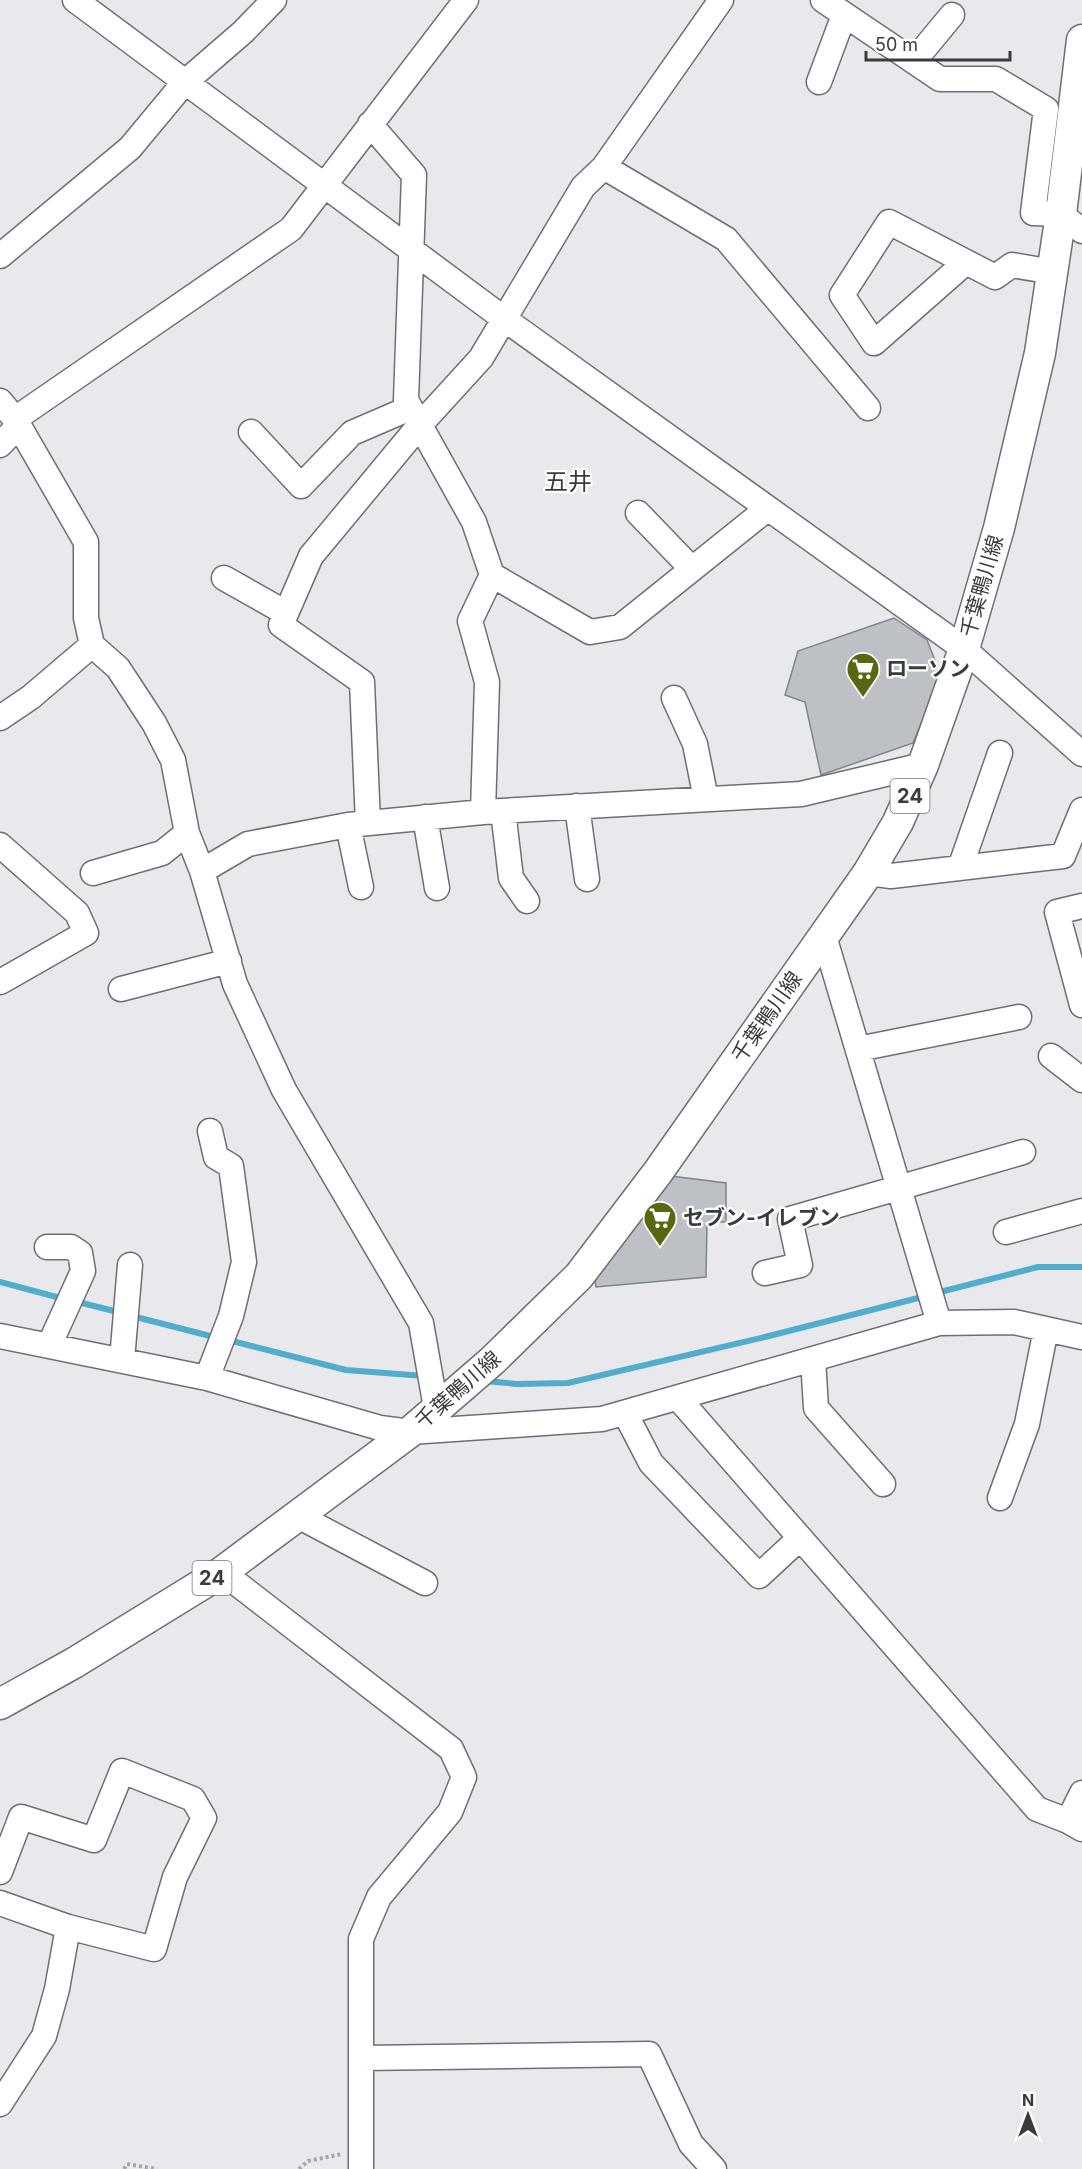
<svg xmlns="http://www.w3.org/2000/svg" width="1082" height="2169" viewBox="0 0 1082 2169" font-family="Inter,'Noto Sans JP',sans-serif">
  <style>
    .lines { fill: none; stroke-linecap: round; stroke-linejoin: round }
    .stream { stroke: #51adcb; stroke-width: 6 }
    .building { fill: #bdc0c4; stroke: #818488; stroke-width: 1.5 }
    .minor-casing { stroke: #6f6e73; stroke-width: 27 }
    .major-casing { stroke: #6f6e73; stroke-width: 33 }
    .path { stroke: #a6a6a9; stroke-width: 4; stroke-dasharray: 3 3; stroke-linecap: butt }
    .minor { stroke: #fff; stroke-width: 24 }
    .major { stroke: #fff; stroke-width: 30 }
    .labels { text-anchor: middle; stroke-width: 4.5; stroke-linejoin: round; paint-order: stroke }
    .shield { fill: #fff; stroke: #767576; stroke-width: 1.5 }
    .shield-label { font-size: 20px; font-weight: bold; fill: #3b3a3c }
    .street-label { font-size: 21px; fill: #3b3a3c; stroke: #fff }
    .poi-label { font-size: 21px; font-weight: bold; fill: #3b3a3c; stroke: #fff; text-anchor: start }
    .quarter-label { font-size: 24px; fill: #3b3a3c; stroke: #fff }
  </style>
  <rect width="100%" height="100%" fill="#e9e9ed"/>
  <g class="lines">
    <!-- stream -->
    <path class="stream" d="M 0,1282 L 64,1299
      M 936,1293 L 1038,1267 L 1082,1267
      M 74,1301 L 122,1313
      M 132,1316 L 218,1338
      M 228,1340 L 346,1370 L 424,1376
      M 485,1381 L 517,1384 L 568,1383 L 765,1337 L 926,1296"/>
  </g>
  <!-- building -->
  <path class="building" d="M 894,618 L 927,640 L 941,676 L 913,743 L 821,775 L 805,702 L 785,695 L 798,651 Z
    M 671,1176 L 726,1183 L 726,1222 L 707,1222 L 706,1277 L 596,1287 L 593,1272 Z"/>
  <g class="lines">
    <defs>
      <path id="minor" d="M 75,0 L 503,318 L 964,649 L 1082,754
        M 823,0 L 940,79 L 996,79 L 1046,109 L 1033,213 L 1061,214 L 1082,231
        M 914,61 L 952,15
        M 819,82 L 844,15
        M 370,124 L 414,175 L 406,400 L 474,522 L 492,575 L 470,621 L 487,682 L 483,812
        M 604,167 L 726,239 L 868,408
        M 0,256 L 130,148 L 184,83 L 243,32 L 274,0
        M 966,262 L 874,343 L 842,295 L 889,222 L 995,277 L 1012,265 L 1053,272
        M 0,401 L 15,419 L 86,542 L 86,618 L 92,645 L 118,668 L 154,723 L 173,760 L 187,833 L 202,871 L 235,984 L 284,1090 L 421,1323 L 436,1408
        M 15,419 L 291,229 L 466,0
        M 251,432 L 301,486 L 352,433 L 410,408
        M 0,445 L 19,425
        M 638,513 L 692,569
        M 492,575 L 590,632 L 620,627 L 767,509
        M 224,578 L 286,613
        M 674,698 L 695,744 L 706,799
        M 0,718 L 31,697 L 92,645
        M 577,806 L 587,879
        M 503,811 L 511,878 L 527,901
        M 425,817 L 437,888
        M 368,823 L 362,682 L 281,625 L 311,556 L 419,426 L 481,358 L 583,187 L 604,167 L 721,0
        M 348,825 L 361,887
        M 0,845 L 77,913 L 86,933 L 0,982
        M 960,868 L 1000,753
        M 202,871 L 248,844 L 348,825 L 483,812 L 801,794 L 923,765
        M 93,873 L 162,853 L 187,833
        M 868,873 L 891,876 L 1063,856 L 1082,810
        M 1082,906 L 1057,912 L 1082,1005
        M 824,936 L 939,1323
        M 121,989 L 229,961
        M 858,1049 L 1019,1017
        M 1051,1056 L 1082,1080
        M 1006,1232 L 1082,1211
        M 47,1247 L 71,1247 L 80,1253 L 83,1271 L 49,1346
        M 765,1273 L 800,1265 L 790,1219 L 1023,1152
        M 0,1336 L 207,1378 L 380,1428 L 410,1432 L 602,1419 L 939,1323 L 1014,1322 L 1082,1337
        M 813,1359 L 816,1408 L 883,1484
        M 122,1360 L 130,1265
        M 207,1378 L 231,1316 L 244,1262 L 231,1166 L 216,1157 L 210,1131
        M 678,1398 L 1037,1809 L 1068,1821 L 1082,1829
        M 625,1413 L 651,1463 L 759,1576 L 800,1538
        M 1000,1498 L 1027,1424 L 1046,1329
        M 296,1515 L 425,1583
        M 222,1572 L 451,1749 L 464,1777 L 450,1812 L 379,1897 L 361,1939 L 361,2169
        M 1068,1821 L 1082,1793
        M 0,1872 L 21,1817 L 94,1840 L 122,1771 L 193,1799 L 204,1818 L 175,1877 L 154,1949 L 68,1927 L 0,1903
        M 362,2058 L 649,2054 L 691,2144 L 714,2169
        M 0,2104 L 44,2036 L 57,1989 L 68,1927"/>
      <path id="major" d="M 0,1704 L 74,1663 L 222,1572 L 410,1432 L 492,1361 L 579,1276 L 658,1172 L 868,873 L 898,822 L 923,765 L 964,649 L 999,528 L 1040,353 L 1061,214 L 1082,40"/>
    </defs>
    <!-- minor casing -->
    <use href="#minor" class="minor-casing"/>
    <!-- major casing -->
    <use href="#major" class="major-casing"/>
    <!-- path -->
    <path class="path" d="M 124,2169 L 127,2164 L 157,2169
      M 299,2169 L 308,2161 L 342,2154"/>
    <!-- minor -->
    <use href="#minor" class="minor"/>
    <!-- major -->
    <use href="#major" class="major"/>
  </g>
  <!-- icons -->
  <defs>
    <symbol id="supermarket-pin" viewBox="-11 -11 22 30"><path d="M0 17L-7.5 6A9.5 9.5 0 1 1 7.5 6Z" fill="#596810" stroke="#fff"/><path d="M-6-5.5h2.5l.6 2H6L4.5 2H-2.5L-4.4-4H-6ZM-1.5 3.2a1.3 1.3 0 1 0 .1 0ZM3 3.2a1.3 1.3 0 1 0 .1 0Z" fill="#fff"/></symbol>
  </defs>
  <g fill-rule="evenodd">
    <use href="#supermarket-pin" x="844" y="650" width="38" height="52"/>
    <use href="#supermarket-pin" x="641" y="1199" width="38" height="52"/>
  </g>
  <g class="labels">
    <!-- shield labels -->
    <g class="shield">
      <rect x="890.5" y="779" width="39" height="34" rx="4.5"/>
      <rect x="192.5" y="1561" width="39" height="34" rx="4.5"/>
    </g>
    <g class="shield-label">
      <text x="910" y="803">24</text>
      <text x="212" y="1585">24</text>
    </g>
    <!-- street labels -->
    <g class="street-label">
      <text transform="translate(982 586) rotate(-74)" y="7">千葉鴨川線</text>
      <text transform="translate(767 1017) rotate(-55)" y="7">千葉鴨川線</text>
      <text transform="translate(458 1390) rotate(-41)" y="7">千葉鴨川線</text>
    </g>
    <!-- poi labels -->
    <g class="poi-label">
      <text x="886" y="676">ローソン</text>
      <text x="683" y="1225">セブン-イレブン</text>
    </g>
    <!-- quarter labels -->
    <g class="quarter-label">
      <text x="568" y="490">五井</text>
    </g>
  </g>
  <!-- north arrow -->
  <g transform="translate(1028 2115)" stroke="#ffffff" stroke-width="4.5" paint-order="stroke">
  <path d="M0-4.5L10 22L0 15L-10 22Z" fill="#3b3a3c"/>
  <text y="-9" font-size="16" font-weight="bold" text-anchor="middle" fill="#3b3a3c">N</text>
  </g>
  <!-- scale -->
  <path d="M866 51v9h144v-9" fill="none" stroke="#3b3a3c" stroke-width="3"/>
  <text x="875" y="51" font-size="18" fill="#3b3a3c" stroke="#ffffff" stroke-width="4.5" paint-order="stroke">50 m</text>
</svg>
